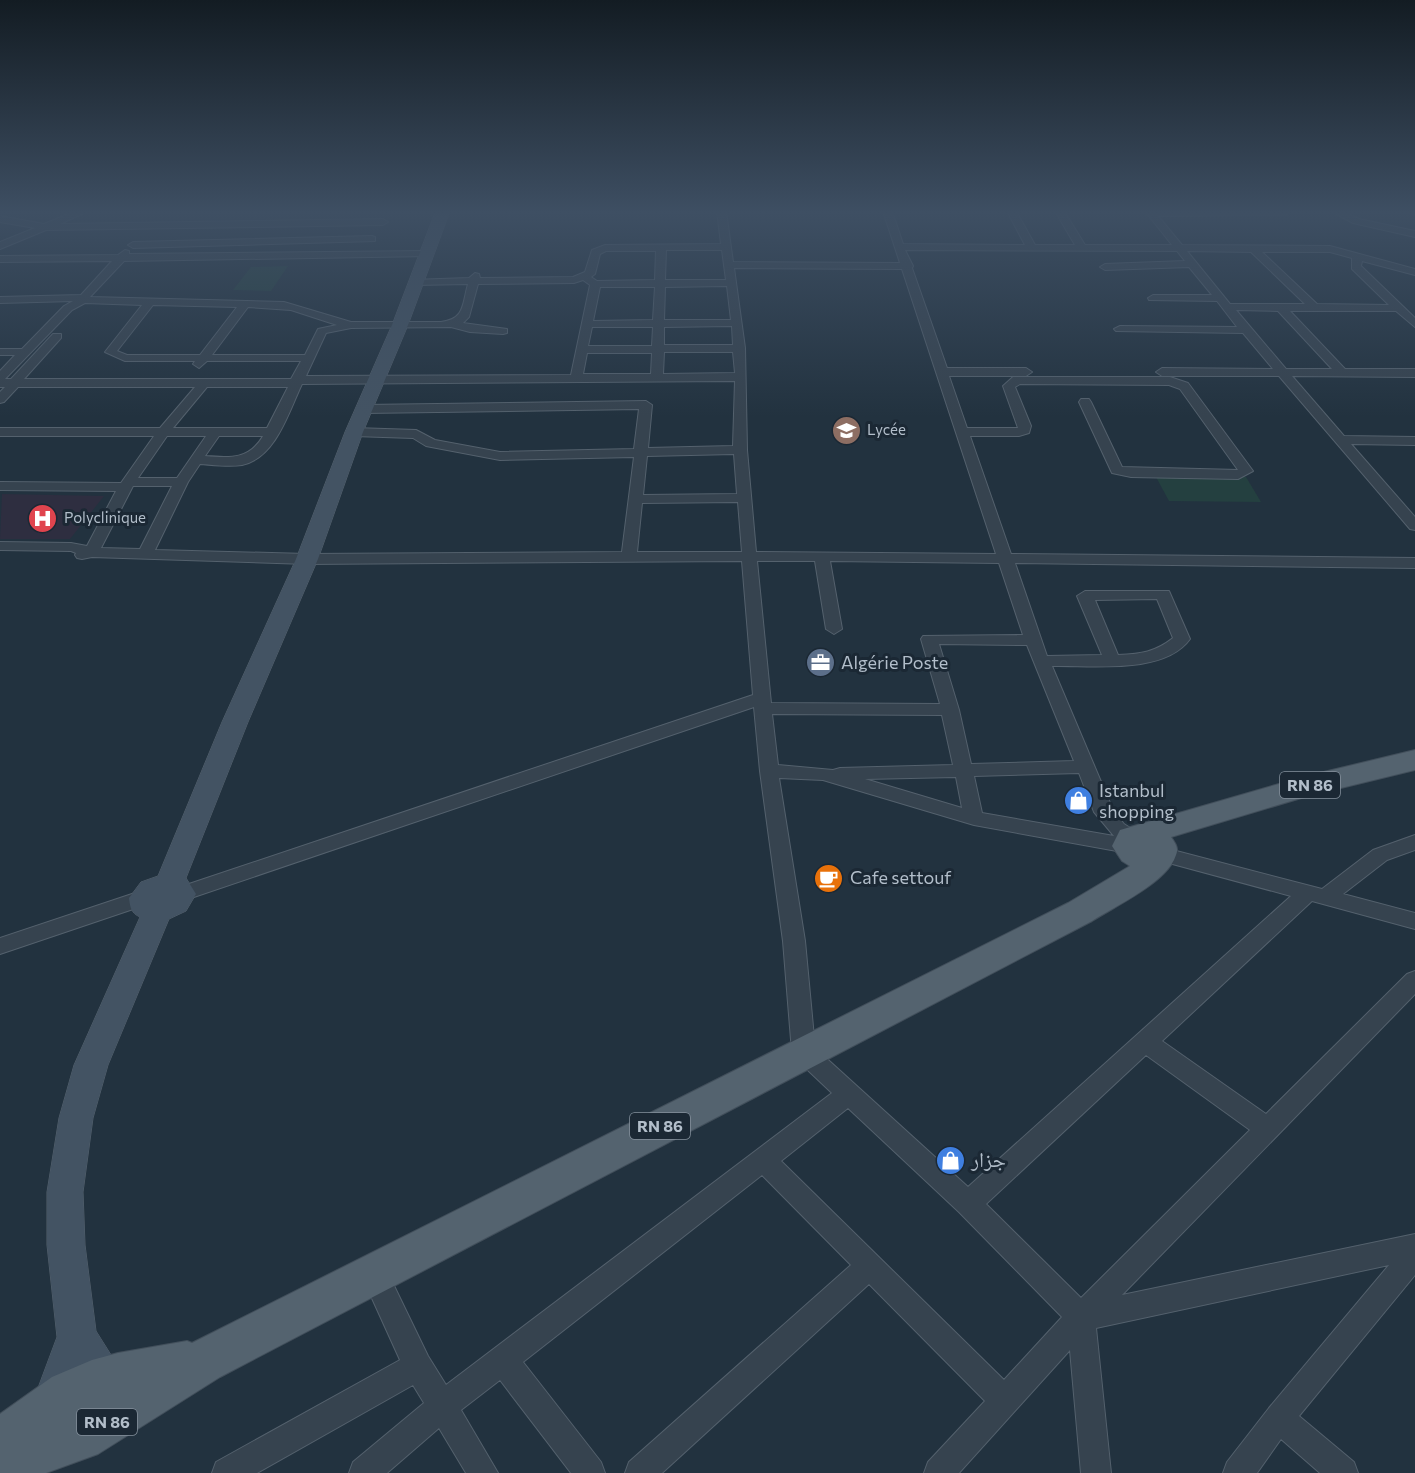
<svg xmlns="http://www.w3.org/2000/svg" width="1415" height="1473" viewBox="0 0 1415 1473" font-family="Commissioner,'Noto Naskh Arabic',sans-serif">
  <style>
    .medical { fill: #2e2e40 }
    .green { fill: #244040 }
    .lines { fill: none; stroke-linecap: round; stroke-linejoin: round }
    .street-casing { stroke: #54616d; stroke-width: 2 }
    .secondary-casing { stroke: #54616d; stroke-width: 1 }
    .primary-casing { stroke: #424f5b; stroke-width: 2 }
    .street { fill: #36434f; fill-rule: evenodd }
    .secondary { fill: #435363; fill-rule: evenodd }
    .primary { fill: #54636f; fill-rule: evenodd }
    .labels { text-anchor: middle; stroke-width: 6; stroke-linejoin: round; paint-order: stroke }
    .far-poi-label { font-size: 15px; fill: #b2beca; stroke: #1b2834; text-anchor: start }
    .shield { fill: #1b2834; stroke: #85919d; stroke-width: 1.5 }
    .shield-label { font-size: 16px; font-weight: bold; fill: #b2beca }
    .poi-label { font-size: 18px; fill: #b2beca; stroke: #1b2834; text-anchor: start }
    .near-poi-label { font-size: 21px; fill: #b2beca; stroke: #1b2834; text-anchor: start }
  </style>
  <rect width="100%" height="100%" fill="#22323f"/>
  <!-- medical -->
  <path class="medical" d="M 2,494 L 104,496 L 70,539 L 0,539 Z"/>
  <!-- green -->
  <path class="green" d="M 288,266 L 271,291 L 233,290 L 251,267 Z
    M 1156,477 L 1246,477 L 1261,502 L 1169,501 Z"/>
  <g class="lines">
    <defs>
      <path id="street" d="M 76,211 L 88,211 L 60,224 L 383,219 L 388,222 L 383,225 L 46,230 L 0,249 L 0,242 L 35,228 L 0,222 L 0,216 L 44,224 Z
        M 717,211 L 726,211 L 733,262 L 900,263 L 883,211 L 892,211 L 903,244 L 1025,245 L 1007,211 L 1016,211 L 1035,245 L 1075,245 L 1055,211 L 1064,211 L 1085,245 L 1172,245 L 1145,211 L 1288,211 L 1287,214 L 1284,215 L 1158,216 L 1182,245 L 1330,246 L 1415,269 L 1415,275 L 1362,261 L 1361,266 L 1415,318 L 1415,327 L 1396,311 L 1290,311 L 1345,369 L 1415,369 L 1415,377 L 1292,376 L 1344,436 L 1415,437 L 1415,445 L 1351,444 L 1415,517 L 1415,530 L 1410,529 L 1279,376 L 1162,376 L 1156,372 L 1162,368 L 1273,369 L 1243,333 L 1116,331 L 1114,329 L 1120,326 L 1237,327 L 1217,301 L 1149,300 L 1148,298 L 1153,295 L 1212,295 L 1189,267 L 1105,270 L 1100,267 L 1105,264 L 1185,261 L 1177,251 L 905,250 L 913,266 L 912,268 L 947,368 L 1026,368 L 1032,372 L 1026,376 L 949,376 L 967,428 L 1018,428 L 1003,386 L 1013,377 L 1170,377 L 1188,383 L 1253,471 L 1238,479 L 1131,477 L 1112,473 L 1079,402 L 1081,399 L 1089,399 L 1091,402 L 1122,467 L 1238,470 L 1180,389 L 1169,385 L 1020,384 L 1015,387 L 1031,426 L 1029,433 L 1019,436 L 970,436 L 1011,554 L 1415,558 L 1415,568 L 1015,563 L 1047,656 L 1102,655 L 1077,596 L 1085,591 L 1169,591 L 1190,639 C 1164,675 1092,665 1052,666 L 1113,810 L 1124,824 L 1138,833 L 1141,838 L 1136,843 L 1138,846 L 1135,851 L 1128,853 L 974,825 L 823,780 L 779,778 L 805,941 L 815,1048 L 968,1187 L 1291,896 L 1154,859 L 1151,854 L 1154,849 L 1161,847 L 1322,889 L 1373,850 L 1415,835 L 1415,850 L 1387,860 L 1343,894 L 1415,913 L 1415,929 L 1312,901 L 1162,1041 L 1266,1114 L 1407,974 L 1415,971 L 1415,994 L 1122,1295 L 1415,1234 L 1415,1275 L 1299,1416 L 1354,1462 L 1358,1473 L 1320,1473 L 1281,1439 L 1257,1473 L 1223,1473 L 1227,1462 L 1269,1408 L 1389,1265 L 1096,1328 L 1111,1473 L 1081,1473 L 1070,1350 L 959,1473 L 924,1473 L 928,1462 L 985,1401 L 869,1284 L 662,1473 L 625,1473 L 629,1462 L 851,1265 L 762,1175 L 523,1362 L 601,1462 L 605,1473 L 571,1473 L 500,1380 L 461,1410 L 498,1473 L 466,1473 L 439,1428 L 387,1473 L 349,1473 L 353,1462 L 424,1403 L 413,1385 L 257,1473 L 212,1473 L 216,1462 L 400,1360 L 361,1274 L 364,1265 L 374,1261 L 384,1265 L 428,1356 L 446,1385 L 832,1093 L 796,1059 L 792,1052 L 783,941 L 760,771 L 754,707 L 188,899 L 181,902 L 174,899 L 171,894 L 174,889 L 753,695 L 742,561 L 307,564 L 92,557 L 82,559 L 77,558 L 75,555 L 76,553 L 71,551 L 0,550 L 0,542 L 71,543 L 87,546 L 116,491 L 0,490 L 0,482 L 121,483 L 154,436 L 0,436 L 0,428 L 160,428 L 195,387 L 18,387 L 4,402 L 0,403 L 0,392 L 5,387 L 0,387 L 0,371 L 15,355 L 0,355 L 0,349 L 22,349 L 64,306 L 73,301 L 0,303 L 0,297 L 81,295 L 112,261 L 0,262 L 0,256 L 118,255 L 125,250 L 129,251 L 129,254 L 426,251 L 431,254 L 430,256 L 124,261 L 90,297 L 284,302 L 351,322 L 441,322 C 465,319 462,305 468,284 L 415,285 L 411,284 L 411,280 L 469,278 L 475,273 L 479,274 L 480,278 L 573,277 L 585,272 L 592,250 L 605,245 L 721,244 ZM 666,250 L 722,250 L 726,280 L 665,280 ZM 606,251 L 656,251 L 655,280 L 597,281 L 591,277 L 595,274 L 600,254 ZM 1187,251 L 1251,252 L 1305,304 L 1230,304 ZM 1262,252 L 1330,252 L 1352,258 L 1352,269 L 1389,305 L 1317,304 ZM 734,268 L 902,269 L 996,554 L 756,552 L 747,450 L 745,348 ZM 583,280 L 590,285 L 571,375 L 306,376 L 326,333 L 351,328 L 451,327 L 470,332 L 503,334 L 507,333 L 507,329 L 463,323 L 469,317 L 478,284 L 574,283 ZM 727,286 L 731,320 L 664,320 L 665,287 ZM 600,287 L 655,287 L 653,320 L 593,321 ZM 85,303 L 142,305 L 105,352 L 125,361 L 195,361 L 193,364 L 199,368 L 207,361 L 301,361 L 291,379 L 24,379 L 61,338 L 61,334 L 53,334 L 11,379 L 5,379 L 72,310 ZM 153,305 L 237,307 L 200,355 L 127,355 L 117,351 ZM 248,307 L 291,310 L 337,325 L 318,329 L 305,355 L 212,355 ZM 1236,310 L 1278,311 L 1332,369 L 1286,369 ZM 732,326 L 733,345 L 664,345 L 664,327 ZM 592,327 L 653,327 L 652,346 L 588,346 ZM 664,352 L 733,352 L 735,373 L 663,374 ZM 587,353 L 652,353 L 651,374 L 583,374 ZM 735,381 L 733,446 L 648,448 L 652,405 L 646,401 L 364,405 L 358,409 L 364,413 L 639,409 L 634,449 L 500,452 L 435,440 L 416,430 L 354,428 L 348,432 L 354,436 L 413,438 L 426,446 L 500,460 L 634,457 L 622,552 L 307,554 L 155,550 L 188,482 L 200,464 C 214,465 229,467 242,465 C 276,458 289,411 302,384 ZM 207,387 L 288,387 L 267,428 L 173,428 ZM 167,436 L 206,436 L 177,478 L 138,478 ZM 219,436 L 263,436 C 249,460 230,458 205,456 ZM 734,454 L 737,494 L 643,495 L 647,456 ZM 133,486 L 172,486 L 140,549 L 101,548 ZM 738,502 L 742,552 L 637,552 L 642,503 ZM 757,561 L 815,561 L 826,629 L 834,634 L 842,629 L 830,561 L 999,563 L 1023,635 L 923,636 L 921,639 L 940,704 L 771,703 ZM 1157,599 L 1173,638 C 1155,652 1141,654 1118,655 L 1095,600 ZM 939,644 L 1027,645 L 1074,761 L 971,764 L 959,710 ZM 772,714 L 942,715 L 953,765 L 840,768 L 833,770 L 778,765 ZM 1079,773 L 1094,812 L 1114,836 L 982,813 L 974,776 ZM 956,777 L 962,808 L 865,779 ZM 1146,1055 L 1250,1130 L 1081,1298 L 986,1204 ZM 848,1108 L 959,1212 L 1062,1317 L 1004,1380 L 781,1161 Z
        M 1331,211 L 1342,211 L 1359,219 L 1415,231 L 1415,237 L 1353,223 Z
        M 1408,211 L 1415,211 L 1415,215 Z
        M 372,236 L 375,237 L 375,241 L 133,248 L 128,245 L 133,242 Z
        M 144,890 L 151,893 L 154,898 L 151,903 L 0,954 L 0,938 Z"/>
      <path id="secondary" d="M 436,211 L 450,211 L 408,325 L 363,432 L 318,559 L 248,722 L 186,878 L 196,894 L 186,911 L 169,919 L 108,1065 L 93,1118 L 83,1192 L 85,1245 L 96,1331 L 118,1366 L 129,1392 L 123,1407 L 108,1413 L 93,1407 L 82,1381 L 68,1419 L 53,1425 L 38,1419 L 32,1404 L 57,1337 L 47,1245 L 47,1192 L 59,1118 L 74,1065 L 140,917 C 131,913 130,907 129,898 L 141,882 L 158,876 L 222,722 L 296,559 L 345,432 L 392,325 Z"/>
      <path id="primary" d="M 1415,750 L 1415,770 L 1308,796 L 1171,837 C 1175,843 1179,848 1176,855 C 1168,882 1115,906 1092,921 L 220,1377 L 98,1454 L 46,1473 L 0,1473 L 0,1414 L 52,1377 L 92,1360 L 118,1353 L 187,1341 L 192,1343 L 1068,903 L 1130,866 L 1122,861 L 1112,846 L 1120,830 L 1303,777 Z"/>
    </defs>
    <!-- street casing -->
    <use href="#street" class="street-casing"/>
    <!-- secondary casing -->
    <use href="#secondary" class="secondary-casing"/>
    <!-- primary casing -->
    <use href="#primary" class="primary-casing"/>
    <!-- street -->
    <use href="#street" class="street"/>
    <!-- secondary -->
    <use href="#secondary" class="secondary"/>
    <!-- primary -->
    <use href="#primary" class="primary"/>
  </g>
  <!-- sky -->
  <linearGradient id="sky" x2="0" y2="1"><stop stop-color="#131c23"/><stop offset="0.51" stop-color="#3e4f63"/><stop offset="1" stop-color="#3e4f63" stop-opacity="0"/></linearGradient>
  <rect width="1415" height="417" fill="url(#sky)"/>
  <!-- icons -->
  <defs>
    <symbol id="school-disc" viewBox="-11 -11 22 22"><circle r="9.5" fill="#8d6e63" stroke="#1b2834"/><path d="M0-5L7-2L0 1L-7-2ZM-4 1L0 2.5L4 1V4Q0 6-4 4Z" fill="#fff"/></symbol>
    <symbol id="hospital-disc" viewBox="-11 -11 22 22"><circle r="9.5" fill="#e0444e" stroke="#1b2834"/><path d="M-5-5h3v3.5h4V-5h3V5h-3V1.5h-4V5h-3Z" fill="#fff"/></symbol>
    <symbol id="office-disc" viewBox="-11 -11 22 22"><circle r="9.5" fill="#5c6f8a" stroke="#1b2834"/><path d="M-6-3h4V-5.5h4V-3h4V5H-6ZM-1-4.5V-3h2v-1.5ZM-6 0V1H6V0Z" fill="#fff"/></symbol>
    <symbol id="shop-disc" viewBox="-11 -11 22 22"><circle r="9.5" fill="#3f7fe0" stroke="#1b2834"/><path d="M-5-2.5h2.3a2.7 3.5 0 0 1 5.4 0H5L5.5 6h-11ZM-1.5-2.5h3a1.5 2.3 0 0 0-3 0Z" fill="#fff"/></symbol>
    <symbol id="cafe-disc" viewBox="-11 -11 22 22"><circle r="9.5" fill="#e8710a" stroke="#1b2834"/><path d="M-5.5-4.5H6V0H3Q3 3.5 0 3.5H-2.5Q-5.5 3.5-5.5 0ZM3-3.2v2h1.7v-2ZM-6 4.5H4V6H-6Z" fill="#fff"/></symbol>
  </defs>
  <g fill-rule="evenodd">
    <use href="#school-disc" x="830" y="414" width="33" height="33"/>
    <use href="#hospital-disc" x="26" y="502" width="33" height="33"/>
    <use href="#office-disc" x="804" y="646" width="33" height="33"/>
    <use href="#shop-disc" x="1062" y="784" width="33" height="33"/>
    <use href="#cafe-disc" x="812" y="862" width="33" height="33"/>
    <use href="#shop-disc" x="934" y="1144" width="33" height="33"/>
  </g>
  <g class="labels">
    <!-- far-poi labels -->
    <g class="far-poi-label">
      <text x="867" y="435">Lycée</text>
      <text x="64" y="523">Polyclinique</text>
    </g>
    <!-- shield labels -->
    <g class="shield">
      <rect x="1280" y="772" width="60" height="26" rx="4.5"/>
      <rect x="630" y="1113" width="60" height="26" rx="4.5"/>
      <rect x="77" y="1409" width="60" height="26" rx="4.5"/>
    </g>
    <g class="shield-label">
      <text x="1310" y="791">RN 86</text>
      <text x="660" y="1132">RN 86</text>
      <text x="107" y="1428">RN 86</text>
    </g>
    <!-- poi labels -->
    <g class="poi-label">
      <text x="841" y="669">Algérie Poste</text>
      <text x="1099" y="797">Istanbul<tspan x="1099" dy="21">shopping</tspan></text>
      <text x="850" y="884">Cafe settouf</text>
    </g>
    <!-- near-poi labels -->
    <g class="near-poi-label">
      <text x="971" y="1167">جزار</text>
    </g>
  </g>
</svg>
